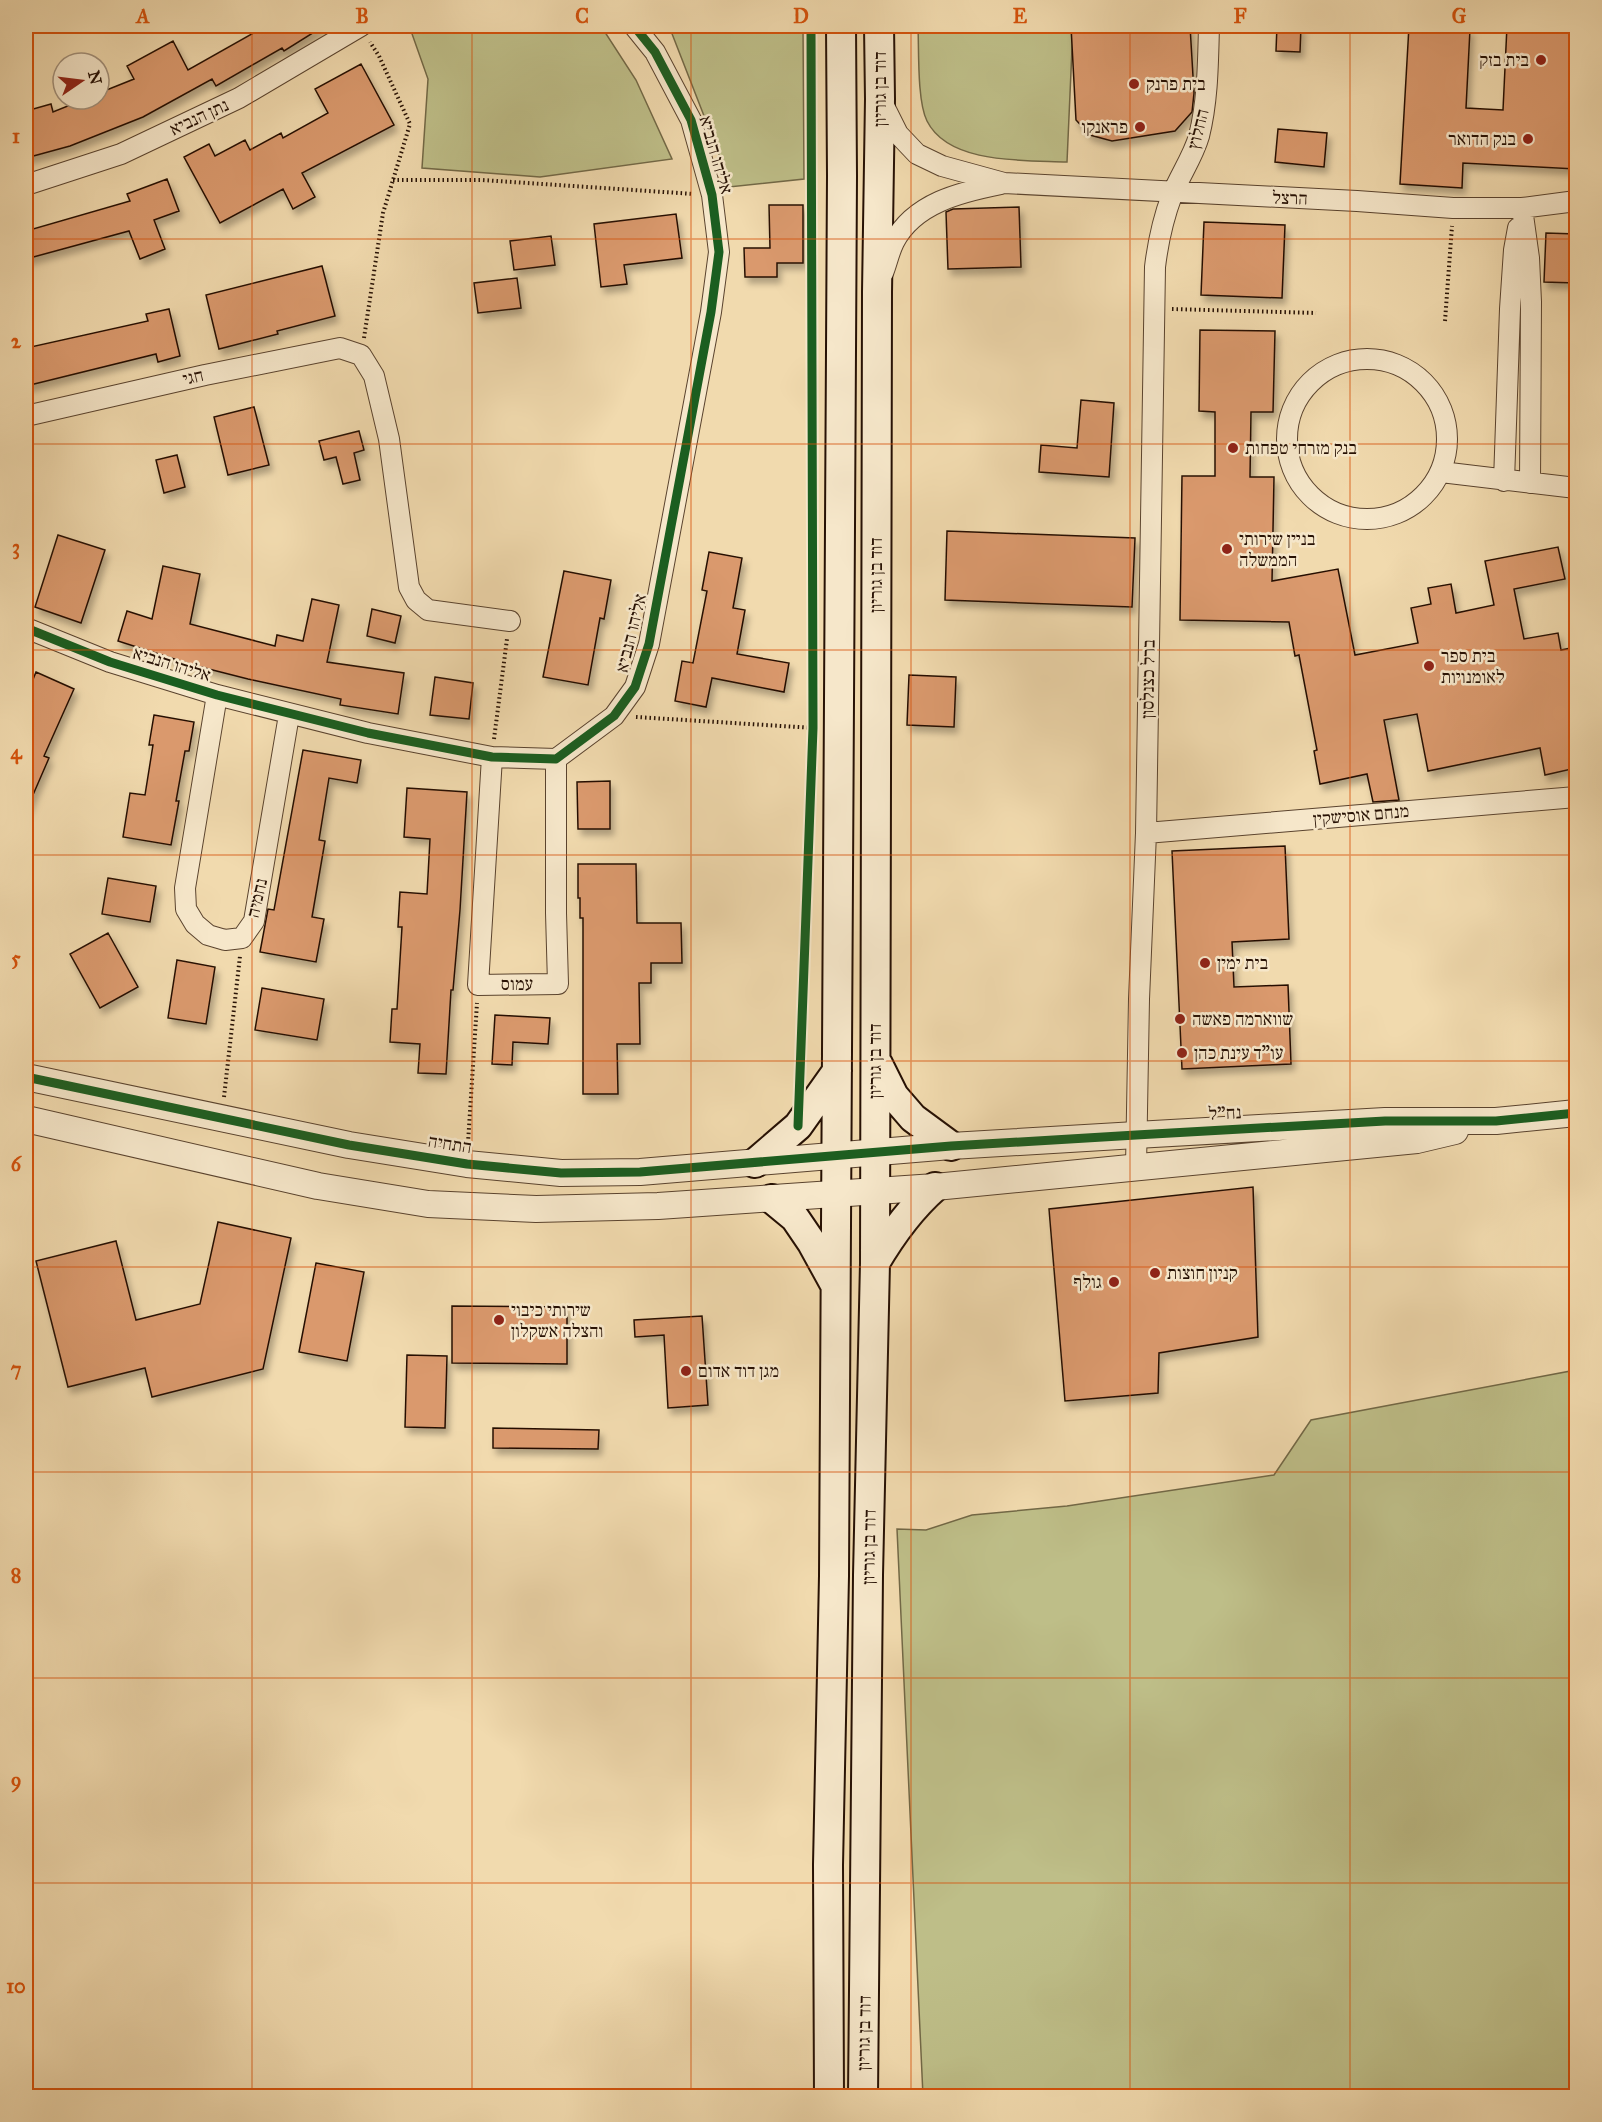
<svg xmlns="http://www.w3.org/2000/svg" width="1602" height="2122" viewBox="0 0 1602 2122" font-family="'IM FELL Great Primer','Frank Ruhl Libre',serif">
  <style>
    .green { fill: #bebe88; stroke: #726846; stroke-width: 1.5 }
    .building { fill: #da996d; stroke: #271104; stroke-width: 1.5; filter: url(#shadow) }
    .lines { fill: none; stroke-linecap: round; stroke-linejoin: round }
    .minor-casing { stroke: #5a432e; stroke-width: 22 }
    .tertiary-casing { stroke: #5a432e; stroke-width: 28 }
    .secondary-casing { stroke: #271104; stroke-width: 32 }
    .path { stroke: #271104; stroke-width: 4; stroke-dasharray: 1.5 3; stroke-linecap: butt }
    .minor { stroke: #f6e7ca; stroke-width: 20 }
    .tertiary { stroke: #f6e7ca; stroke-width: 26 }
    .secondary { stroke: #f6e7ca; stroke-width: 28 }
    .cycleway-casing { stroke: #f6e7ca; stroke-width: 13 }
    .cycleway { stroke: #1b5e20; stroke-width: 9 }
    .grid { fill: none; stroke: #d5520b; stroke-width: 1.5; stroke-opacity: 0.55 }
    .poi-dot { fill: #8f2418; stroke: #f6e7ca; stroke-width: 2 }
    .labels { text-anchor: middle; stroke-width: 5; stroke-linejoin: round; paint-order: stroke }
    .poi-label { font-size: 18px; fill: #271104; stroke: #f6e7ca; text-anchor: start }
    .street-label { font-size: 18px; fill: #271104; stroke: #f6e7ca }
    .neatline { fill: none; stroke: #d5520b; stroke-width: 2 }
    .grid-label { font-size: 20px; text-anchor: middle; font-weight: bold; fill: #d5520b }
  </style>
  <defs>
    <filter id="shadow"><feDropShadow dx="3.5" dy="6" stdDeviation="3" flood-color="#0004"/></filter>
  </defs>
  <rect width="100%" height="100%" fill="#f1daae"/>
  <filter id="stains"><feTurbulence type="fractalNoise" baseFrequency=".00333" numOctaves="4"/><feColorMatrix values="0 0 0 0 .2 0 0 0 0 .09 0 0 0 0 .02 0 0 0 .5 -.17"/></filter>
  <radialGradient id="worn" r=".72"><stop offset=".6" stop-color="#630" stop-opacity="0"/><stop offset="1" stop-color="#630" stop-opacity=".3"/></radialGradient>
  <!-- green -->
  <path class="green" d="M 416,26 L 601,26 L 636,80 L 672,159 L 540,177 L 422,168 L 428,79 L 411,31 Z
    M 669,26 L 803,26 L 804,179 L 729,187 L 722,162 Z
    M 918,26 L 1073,26 L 1067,162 C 1026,160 949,165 927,121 C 917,101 919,50 918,26 Z
    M 1576,1370 L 1576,2096 L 923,2096 L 897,1529 L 926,1530 L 972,1515 L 1067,1506 L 1274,1475 L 1311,1420 Z"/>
  <!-- building -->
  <path class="building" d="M 266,26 L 324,26 L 284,51 L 282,48 L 216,86 L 212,79 L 143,117 L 70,146 L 26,158 L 26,111 L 51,104 L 53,112 L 85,99 L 99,99 L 99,93 L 134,79 L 127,66 L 173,41 L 188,70 Z
    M 1071,26 L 1190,26 L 1194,93 L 1192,112 L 1175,131 L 1112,141 L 1090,135 L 1076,120 Z
    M 1277,26 L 1301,26 L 1300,52 L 1276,51 Z
    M 1409,26 L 1470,29 L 1466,108 L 1503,110 L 1507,26 L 1576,26 L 1576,169 L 1463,163 L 1462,188 L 1400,184 Z
    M 361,64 L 394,125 L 302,173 L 315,197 L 293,209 L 283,189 L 220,223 L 184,157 L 209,144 L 215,156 L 245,140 L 250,150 L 281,133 L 283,138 L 328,113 L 315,89 Z
    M 1278,129 L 1327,133 L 1324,167 L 1275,162 Z
    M 167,179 L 179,211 L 154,220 L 165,249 L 140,259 L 129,231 L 26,259 L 26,231 L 130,201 L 127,194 Z
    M 769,205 L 803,205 L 803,263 L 777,263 L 777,277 L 745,277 L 744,248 L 770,248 Z
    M 1019,207 L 1021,267 L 948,269 L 946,212 L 953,209 Z
    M 676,214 L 682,258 L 624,265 L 627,284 L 601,287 L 594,224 Z
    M 1204,222 L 1285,225 L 1282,298 L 1201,295 Z
    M 1546,233 L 1576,234 L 1576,283 L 1544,282 Z
    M 551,236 L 555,265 L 514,270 L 510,241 Z
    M 322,266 L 335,316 L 277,331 L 278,334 L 219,349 L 206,295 Z
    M 517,278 L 521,308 L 478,313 L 474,283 Z
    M 169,309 L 180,356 L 158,362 L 156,354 L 26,386 L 26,348 L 148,321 L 146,314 Z
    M 1200,330 L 1275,331 L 1273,412 L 1251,412 L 1250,477 L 1274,477 L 1272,581 L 1338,569 L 1355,655 L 1418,643 L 1411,608 L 1431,604 L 1428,588 L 1451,584 L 1456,613 L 1494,605 L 1485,561 L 1558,547 L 1565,579 L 1514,589 L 1524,639 L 1558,633 L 1561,650 L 1576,647 L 1576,768 L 1545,775 L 1540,748 L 1428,771 L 1417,714 L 1384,720 L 1399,800 L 1373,802 L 1367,774 L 1320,784 L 1314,751 L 1317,750 L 1299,655 L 1295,656 L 1289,622 L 1180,620 L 1182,476 L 1215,476 L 1215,412 L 1199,411 Z
    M 1081,400 L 1114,403 L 1109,477 L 1039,472 L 1041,445 L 1077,448 Z
    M 254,407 L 269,465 L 228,475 L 214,417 Z
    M 359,431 L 364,450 L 354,453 L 360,480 L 343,484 L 336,457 L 324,460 L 319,441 Z
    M 177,455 L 185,487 L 164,493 L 156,460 Z
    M 947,531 L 1135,538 L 1132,607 L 945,600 Z
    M 58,535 L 105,550 L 81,623 L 35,607 Z
    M 709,552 L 742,558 L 733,608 L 745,610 L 737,654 L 789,663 L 784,692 L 712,678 L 706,707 L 675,701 L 682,661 L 693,663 L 707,591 L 702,590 Z
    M 163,566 L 200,574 L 190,624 L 275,646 L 277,635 L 303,641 L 312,599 L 339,605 L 327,662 L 404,673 L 398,714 L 340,705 L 341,699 L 248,679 L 193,665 L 118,641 L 127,611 L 152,619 Z
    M 564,571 L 611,580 L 604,619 L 600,618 L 588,685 L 543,677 Z
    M 372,609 L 401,616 L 395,643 L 367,636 Z
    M 36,672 L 74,689 L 44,756 L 49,758 L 26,811 L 26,697 Z
    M 909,675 L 956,677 L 954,727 L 907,725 Z
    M 435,677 L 473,683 L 469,719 L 430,715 Z
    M 154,715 L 194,722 L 189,751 L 185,751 L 176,801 L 179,801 L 171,845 L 123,837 L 130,793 L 145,795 L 153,745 L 149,745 Z
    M 303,750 L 361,760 L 357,783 L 329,778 L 319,840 L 325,841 L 312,917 L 324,919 L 316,962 L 260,952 L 268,909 L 274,910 Z
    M 610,781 L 610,829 L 578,829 L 577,782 Z
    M 407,788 L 467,792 L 460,910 L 453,990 L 451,990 L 446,1074 L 418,1073 L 420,1044 L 390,1042 L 392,1009 L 397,1009 L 402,927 L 398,927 L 400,892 L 427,894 L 430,839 L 404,837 Z
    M 1285,846 L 1289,939 L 1232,942 L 1234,987 L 1288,985 L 1291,1064 L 1182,1069 L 1172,851 Z
    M 578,864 L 636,864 L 637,923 L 681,923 L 682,963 L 651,963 L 651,983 L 639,983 L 640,1044 L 617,1044 L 618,1094 L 583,1094 L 583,918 L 580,918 L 580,898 L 578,898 Z
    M 108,878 L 156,886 L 150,922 L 102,914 Z
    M 108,933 L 138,987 L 100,1008 L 70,954 Z
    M 177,960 L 215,967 L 206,1024 L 168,1018 Z
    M 262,988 L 324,999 L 317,1040 L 255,1030 Z
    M 495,1015 L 550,1018 L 548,1044 L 513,1042 L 512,1065 L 492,1064 Z
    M 1253,1187 L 1258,1337 L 1159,1353 L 1158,1393 L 1065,1401 L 1049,1209 Z
    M 218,1222 L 291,1238 L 263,1369 L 152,1397 L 145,1368 L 68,1387 L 36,1261 L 116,1241 L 136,1320 L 200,1304 Z
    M 316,1263 L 364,1272 L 347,1361 L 299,1352 Z
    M 452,1306 L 567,1307 L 567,1364 L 452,1363 Z
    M 702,1316 L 708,1405 L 668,1408 L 664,1335 L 635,1337 L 634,1320 Z
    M 407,1355 L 447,1356 L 445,1428 L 405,1427 Z
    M 493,1428 L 599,1430 L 598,1449 L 493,1448 Z"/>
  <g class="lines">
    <defs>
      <path id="minor" d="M 882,102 L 898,134 L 917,154 L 942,166 L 1004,183 L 1357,201 L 1453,208 L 1522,208 L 1576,201
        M 26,185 L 121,154 L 239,98 L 361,26
        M 1522,208 L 1529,258 L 1531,302 L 1530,483
        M 883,273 C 887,263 889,252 894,242 C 914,203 961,192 1001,184
        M1287 439a80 80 0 1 1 160 0a80 80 0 1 1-160 0Z
        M 26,416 L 205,375 L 340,348 L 361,355 L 374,376 L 389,439 L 409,587 L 416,600 L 428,610 L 510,621
        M 1441,472 L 1576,488
        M 1504,481 L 1510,309 L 1514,250 L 1518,228
        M 26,628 L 110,662 L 217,695 L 368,733 L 492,757 L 556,759 L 614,716 L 635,687 L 649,644 L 711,312 L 719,252 L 712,195 L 691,120 L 655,52 L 634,26
        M 217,695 L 185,888 L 186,909 L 195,924 L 208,935 L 225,940 L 242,938 L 254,921 L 289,715
        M 492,757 L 478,985 L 558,984 L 556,913 L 556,759
        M 1146,833 L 1576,797
        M 1136,1167 L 1139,999 L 1146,833 L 1155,267 C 1158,242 1163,219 1172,195 C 1180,175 1193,157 1199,136 C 1208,100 1208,62 1209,26"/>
      <path id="tertiary" d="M 26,1077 L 349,1145 L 467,1164 L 561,1173 L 640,1172 L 951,1146 L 1136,1135 L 1385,1121 L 1496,1121 L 1576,1113
        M 26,1119 L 318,1186 L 428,1204 L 536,1209 L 658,1206 L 935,1187 L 1417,1140 L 1455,1131"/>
      <path id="secondary" d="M 878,1064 L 894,1096 L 913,1118 L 951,1146
        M 755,1163 L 798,1126 L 837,1071
        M 772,1199 L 795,1218 L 812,1243 L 834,1283
        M 875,1263 C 892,1234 910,1209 935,1187
        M 829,2096 L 828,1865 L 834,1576 L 842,176 L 841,26
        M 863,2096 L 868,1575 L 875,1263 L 877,292 L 880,99 L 879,26"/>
    </defs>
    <!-- minor casing -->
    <use href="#minor" class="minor-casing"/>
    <!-- tertiary casing -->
    <use href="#tertiary" class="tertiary-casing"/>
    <!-- secondary casing -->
    <use href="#secondary" class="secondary-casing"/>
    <!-- path -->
    <path class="path" d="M 393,180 L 482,180 L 694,194
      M 1172,309 L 1316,313
      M 1445,321 L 1452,226
      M 364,338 L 383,213 L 410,124 L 379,56 L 370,42
      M 636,717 L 814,728
      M 494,739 L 507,639
      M 224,1097 L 240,956
      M 468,1143 L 477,1003"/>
    <!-- minor -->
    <use href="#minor" class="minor"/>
    <!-- tertiary -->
    <use href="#tertiary" class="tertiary"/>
    <!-- secondary -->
    <use href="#secondary" class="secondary"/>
    <defs>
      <path id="cycleway" d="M 26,628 L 110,662 L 217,695 L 368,733 L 492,757 L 556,759 L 614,716 L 635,687 L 649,644 L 711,312 L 719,252 L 712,195 L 691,120 L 655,52 L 634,26
        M 26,1077 L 349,1145 L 467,1164 L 561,1173 L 640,1172 L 951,1146 L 1136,1135 L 1385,1121 L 1496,1121 L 1576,1113
        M 798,1126 L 813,728 L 811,26"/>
    </defs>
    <!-- cycleway casing -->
    <use href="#cycleway" class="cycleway-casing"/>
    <!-- cycleway -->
    <use href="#cycleway" class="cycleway"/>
  </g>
  <!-- grid -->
  <path class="grid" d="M 252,26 L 252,2096M 472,26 L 472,2096M 691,26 L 691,2096M 911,26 L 911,2096M 1130,26 L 1130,2096M 1350,26 L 1350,2096M 26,239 L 1576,239M 26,444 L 1576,444M 26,650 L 1576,650M 26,855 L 1576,855M 26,1061 L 1576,1061M 26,1267 L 1576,1267M 26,1472 L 1576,1472M 26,1678 L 1576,1678M 26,1883 L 1576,1883"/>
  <!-- markers -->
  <g class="poi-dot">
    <circle cx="1541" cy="60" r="6"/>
    <circle cx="1134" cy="84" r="6"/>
    <circle cx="1140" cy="127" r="6"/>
    <circle cx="1528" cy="139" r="6"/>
    <circle cx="1233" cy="448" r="6"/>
    <circle cx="1227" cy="549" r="6"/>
    <circle cx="1429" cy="666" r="6"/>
    <circle cx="1205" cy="963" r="6"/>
    <circle cx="1180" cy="1019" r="6"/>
    <circle cx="1182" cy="1053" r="6"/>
    <circle cx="1155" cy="1273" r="6"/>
    <circle cx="1114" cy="1282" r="6"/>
    <circle cx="499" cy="1320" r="6"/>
    <circle cx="686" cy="1371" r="6"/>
  </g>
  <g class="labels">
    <!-- poi labels -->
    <g class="poi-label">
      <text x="1529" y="66" text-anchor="end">בית בזק</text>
      <text x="1146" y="90">בית פרנק</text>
      <text x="1128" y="133" text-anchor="end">פראנקו</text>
      <text x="1516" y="145" text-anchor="end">בנק הדואר</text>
      <text x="1245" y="454">בנק מזרחי טפחות</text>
      <text x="1239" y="545">בניין שירותי<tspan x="1239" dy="21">הממשלה</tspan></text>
      <text x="1441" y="662">בית ספר<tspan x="1441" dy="21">לאומנויות</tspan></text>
      <text x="1217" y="969">בית ימין</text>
      <text x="1192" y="1025">שווארמה פאשה</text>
      <text x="1194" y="1059">עו"ד עינת כהן</text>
      <text x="1167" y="1279">קניון חוצות</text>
      <text x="1102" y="1288" text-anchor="end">גולף</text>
      <text x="511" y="1316">שירותי כיבוי<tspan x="511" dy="21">והצלה אשקלון</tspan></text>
      <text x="698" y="1377">מגן דוד אדום</text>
    </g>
    <!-- street labels -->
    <g class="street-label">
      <text transform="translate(880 89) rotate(-90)" y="6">דוד בן גוריון</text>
      <text transform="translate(199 117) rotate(-25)" y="6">נתן הנביא</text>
      <text transform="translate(1198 129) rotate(-76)" y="6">החלוץ</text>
      <text transform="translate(716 155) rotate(74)" y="6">אליהו הנביא</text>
      <text transform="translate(1290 198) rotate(2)" y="6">הרצל</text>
      <text transform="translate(193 377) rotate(-13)" y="6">חגי</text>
      <text transform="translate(876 575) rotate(-90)" y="6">דוד בן גוריון</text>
      <text transform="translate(631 633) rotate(-76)" y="6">אליהו הנביא</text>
      <text transform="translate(172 664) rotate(17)" y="6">אליהו הנביא</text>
      <text transform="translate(1148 679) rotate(-89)" y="6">ברל כצנלסון</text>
      <text transform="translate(1361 815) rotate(-5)" y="6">מנחם אוסישקין</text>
      <text transform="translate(257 898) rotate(-77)" y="6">נחמיה</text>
      <text x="517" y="990">עמוס</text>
      <text transform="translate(875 1061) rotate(-90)" y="6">דוד בן גוריון</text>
      <text transform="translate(1225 1113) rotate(-3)" y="6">נח"ל</text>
      <text transform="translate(450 1144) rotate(9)" y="6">התחיה</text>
      <text transform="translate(869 1547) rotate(-89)" y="6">דוד בן גוריון</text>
      <text transform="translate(864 2033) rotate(-89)" y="6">דוד בן גוריון</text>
    </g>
  </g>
  <!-- margin -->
  <rect width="1602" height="2122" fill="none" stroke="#f1daae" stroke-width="66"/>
  <!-- north arrow -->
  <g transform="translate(81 81) rotate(76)"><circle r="28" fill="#f6e7ca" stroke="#a3917b" stroke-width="1.5"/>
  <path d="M0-4.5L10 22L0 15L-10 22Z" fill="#8f2418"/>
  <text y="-9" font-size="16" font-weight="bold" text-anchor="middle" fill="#271104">N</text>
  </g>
  <rect x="33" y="33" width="1536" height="2056" class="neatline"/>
  <g class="grid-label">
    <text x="143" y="23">A</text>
    <text x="362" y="23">B</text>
    <text x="582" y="23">C</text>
    <text x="801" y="23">D</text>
    <text x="1020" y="23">E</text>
    <text x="1240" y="23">F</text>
    <text x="1459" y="23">G</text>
    <text x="16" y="143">1</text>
    <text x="16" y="348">2</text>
    <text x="16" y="554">3</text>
    <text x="16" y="759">4</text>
    <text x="16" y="965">5</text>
    <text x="16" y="1171">6</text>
    <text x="16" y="1376">7</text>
    <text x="16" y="1582">8</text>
    <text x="16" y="1787">9</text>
    <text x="16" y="1993">10</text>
  </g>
  <rect width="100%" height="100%" filter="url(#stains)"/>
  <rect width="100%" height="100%" fill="url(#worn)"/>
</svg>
